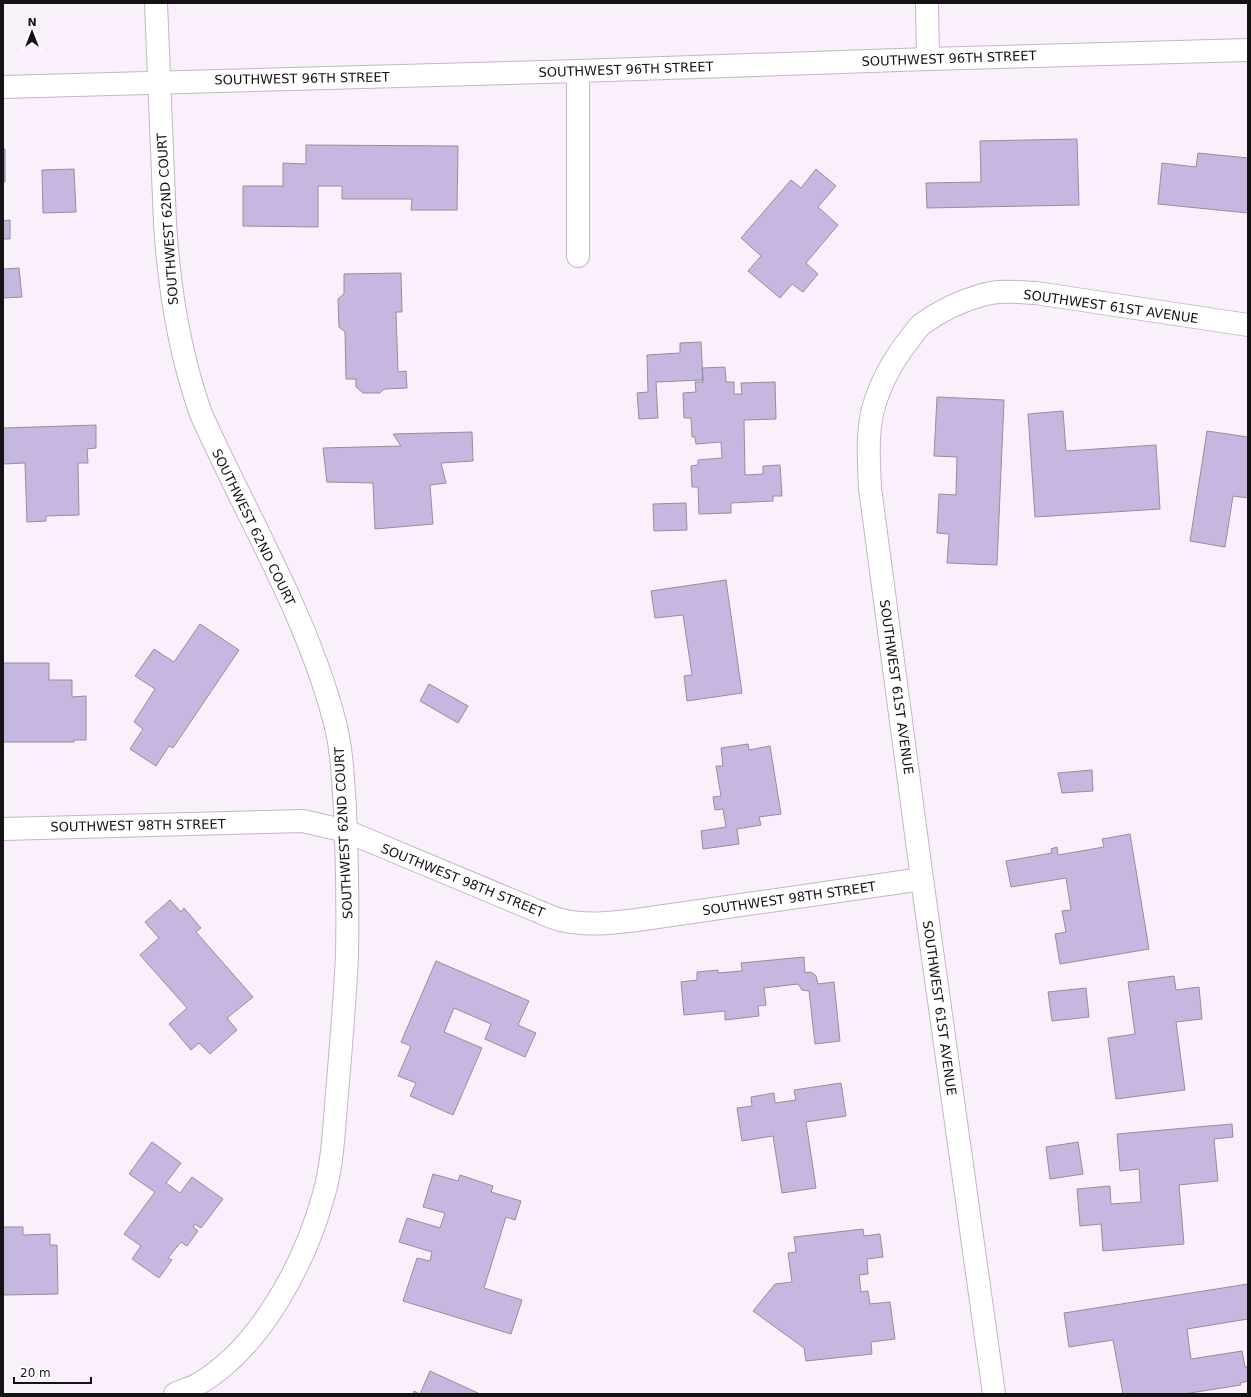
<svg xmlns="http://www.w3.org/2000/svg" width="1251" height="1397" viewBox="0 0 1251 1397" font-family="'DejaVu Sans',sans-serif">
  <style>
    .building { fill: #c5b7df; stroke: #938f9b }
    .lines { fill: none; stroke-linecap: round; stroke-linejoin: round }
    .minor-casing { stroke: #c1b7c2; stroke-width: 24 }
    .minor { stroke: #fff; stroke-width: 22 }
    .labels { text-anchor: middle; stroke-width: 3; stroke-linejoin: round; paint-order: stroke }
    .street-label { font-size: 13px; fill: #151215; stroke: #fff }
  </style>
  <rect width="100%" height="100%" fill="#faf0fc"/>
  <!-- building -->
  <path class="building" d="M 1077,139 L 1079,205 L 927,208 L 926,183 L 981,182 L 980,141 Z
    M 306,145 L 458,146 L 457,210 L 411,210 L 412,199 L 342,199 L 342,186 L 318,186 L 318,227 L 243,226 L 243,186 L 283,186 L 283,163 L 306,164 Z
    M 3,149 L 5,149 L 5,182 L 3,182 Z
    M 1198,153 L 1248,158 L 1248,213 L 1158,204 L 1162,163 L 1196,167 Z
    M 74,169 L 76,212 L 43,213 L 42,170 Z
    M 816,169 L 836,186 L 818,207 L 838,225 L 806,263 L 818,274 L 803,292 L 792,284 L 780,298 L 748,271 L 761,256 L 741,238 L 791,180 L 801,188 Z
    M 10,220 L 10,239 L 3,239 L 3,221 Z
    M 19,268 L 22,297 L 3,298 L 3,269 Z
    M 401,273 L 402,312 L 396,312 L 398,372 L 406,371 L 407,388 L 384,389 L 380,393 L 363,393 L 356,387 L 356,379 L 346,379 L 345,332 L 339,327 L 338,299 L 344,294 L 344,274 Z
    M 701,342 L 703,380 L 656,382 L 658,418 L 639,419 L 637,393 L 648,392 L 647,355 L 680,353 L 680,343 Z
    M 725,367 L 726,382 L 734,382 L 734,394 L 742,394 L 741,383 L 775,382 L 776,419 L 744,420 L 745,475 L 763,474 L 763,466 L 780,465 L 782,496 L 773,496 L 773,501 L 731,503 L 731,513 L 699,514 L 698,487 L 692,487 L 691,466 L 698,465 L 698,460 L 722,458 L 721,442 L 696,444 L 695,437 L 692,437 L 691,418 L 684,418 L 683,393 L 696,392 L 695,382 L 703,382 L 702,368 Z
    M 937,397 L 1004,400 L 997,565 L 947,563 L 949,534 L 937,533 L 939,494 L 956,495 L 957,457 L 934,456 Z
    M 1063,411 L 1066,451 L 1156,445 L 1160,509 L 1035,517 L 1028,414 Z
    M 96,425 L 96,448 L 87,449 L 88,463 L 78,463 L 79,515 L 46,516 L 46,521 L 27,522 L 25,463 L 3,464 L 3,428 Z
    M 1207,431 L 1248,437 L 1248,498 L 1233,496 L 1225,547 L 1190,541 Z
    M 472,432 L 473,461 L 441,463 L 446,483 L 430,485 L 433,524 L 375,529 L 373,483 L 327,482 L 323,448 L 401,446 L 393,434 Z
    M 686,503 L 687,530 L 654,531 L 653,504 Z
    M 726,580 L 742,693 L 687,701 L 684,676 L 692,675 L 683,615 L 655,618 L 651,591 Z
    M 200,624 L 239,650 L 173,748 L 169,746 L 156,766 L 130,749 L 143,729 L 134,722 L 155,689 L 135,676 L 154,649 L 174,662 Z
    M 3,663 L 49,663 L 49,680 L 72,680 L 72,697 L 86,696 L 86,740 L 74,740 L 74,742 L 3,742 Z
    M 429,684 L 468,706 L 458,723 L 420,701 Z
    M 748,744 L 749,750 L 770,746 L 781,814 L 759,817 L 761,825 L 737,829 L 739,844 L 703,849 L 701,831 L 726,827 L 723,809 L 715,810 L 713,797 L 721,796 L 716,766 L 723,766 L 721,748 Z
    M 1092,770 L 1093,791 L 1062,793 L 1058,773 Z
    M 1130,834 L 1149,949 L 1060,964 L 1055,934 L 1066,932 L 1062,911 L 1071,910 L 1066,878 L 1011,887 L 1006,861 L 1052,853 L 1051,849 L 1057,847 L 1058,855 L 1104,847 L 1102,839 Z
    M 170,900 L 181,912 L 184,908 L 201,928 L 196,932 L 253,997 L 227,1018 L 237,1030 L 210,1054 L 199,1043 L 191,1050 L 169,1024 L 187,1008 L 140,955 L 159,938 L 145,922 Z
    M 804,957 L 805,973 L 810,972 L 814,974 L 816,976 L 818,984 L 834,982 L 840,1041 L 815,1044 L 809,991 L 802,990 L 798,984 L 764,988 L 766,1005 L 758,1006 L 759,1016 L 725,1020 L 725,1011 L 684,1015 L 681,982 L 697,980 L 697,972 L 718,970 L 718,973 L 742,971 L 741,963 Z
    M 436,961 L 529,1001 L 518,1025 L 536,1033 L 525,1057 L 485,1039 L 491,1024 L 454,1008 L 444,1032 L 482,1048 L 453,1115 L 410,1096 L 416,1083 L 398,1076 L 411,1046 L 401,1042 Z
    M 1174,976 L 1176,990 L 1199,987 L 1202,1019 L 1176,1022 L 1185,1090 L 1116,1099 L 1108,1038 L 1135,1034 L 1128,982 Z
    M 1086,988 L 1089,1017 L 1052,1021 L 1048,992 Z
    M 841,1083 L 846,1116 L 806,1122 L 816,1188 L 782,1193 L 773,1136 L 742,1141 L 737,1108 L 752,1106 L 751,1097 L 774,1093 L 775,1103 L 796,1100 L 794,1090 Z
    M 1232,1124 L 1233,1137 L 1214,1139 L 1218,1181 L 1179,1185 L 1184,1244 L 1103,1251 L 1101,1224 L 1080,1226 L 1077,1189 L 1110,1186 L 1111,1204 L 1141,1202 L 1139,1169 L 1120,1171 L 1117,1134 Z
    M 152,1142 L 181,1163 L 166,1183 L 180,1193 L 192,1177 L 223,1199 L 201,1228 L 195,1224 L 193,1227 L 198,1231 L 187,1246 L 181,1242 L 168,1258 L 172,1260 L 159,1278 L 132,1259 L 141,1246 L 124,1234 L 155,1192 L 129,1174 Z
    M 1078,1142 L 1083,1174 L 1050,1179 L 1046,1147 Z
    M 433,1174 L 458,1181 L 460,1175 L 493,1186 L 491,1192 L 521,1201 L 515,1220 L 506,1217 L 484,1288 L 522,1300 L 511,1334 L 403,1301 L 417,1258 L 430,1261 L 432,1252 L 399,1242 L 407,1218 L 440,1228 L 445,1213 L 423,1207 Z
    M 3,1227 L 23,1227 L 23,1235 L 50,1234 L 50,1245 L 57,1245 L 58,1294 L 3,1295 Z
    M 863,1229 L 864,1236 L 880,1234 L 883,1257 L 867,1259 L 868,1274 L 859,1275 L 861,1292 L 868,1291 L 870,1304 L 890,1302 L 895,1339 L 871,1342 L 872,1354 L 806,1361 L 804,1348 L 753,1311 L 775,1284 L 792,1282 L 788,1253 L 796,1252 L 794,1237 Z
    M 1248,1284 L 1248,1319 L 1187,1329 L 1191,1359 L 1242,1351 L 1245,1367 L 1248,1367 L 1248,1381 L 1240,1383 L 1241,1385 L 1184,1394 L 1123,1394 L 1113,1340 L 1069,1347 L 1064,1313 Z
    M 430,1371 L 480,1394 L 413,1394 L 414,1391 L 420,1394 Z"/>
  <g class="lines">
    <defs>
      <path id="minor" d="M 156,3 L 165,223 C 169,288 179,352 201,414 C 246,515 305,611 334,719 C 342,748 343,779 345,809 C 347,858 348,906 347,954 C 345,1001 341,1047 337,1093 C 334,1127 333,1162 324,1194 C 305,1263 260,1350 195,1386 C 188,1389 181,1391 175,1394
        M 927,3 L 928,59
        M 578,71 L 578,256
        M 3,87 L 578,71 L 928,59 L 1248,50
        M 3,829 L 303,821 L 346,831 L 535,910 C 543,913 552,918 561,920 C 587,926 611,923 637,920 L 922,879
        M 994,1394 L 922,879 L 870,488 C 869,463 867,438 872,413 C 879,385 894,358 912,336 C 915,332 918,327 922,324 C 940,311 961,301 982,295 C 999,290 1019,292 1036,293 L 1248,325"/>
    </defs>
    <!-- minor casing -->
    <use href="#minor" class="minor-casing"/>
    <!-- minor -->
    <use href="#minor" class="minor"/>
  </g>
  <g class="labels">
    <!-- street labels -->
    <g class="street-label">
      <text transform="translate(949 58) rotate(-2)" y="5">SOUTHWEST 96TH STREET</text>
      <text transform="translate(626 69) rotate(-2)" y="5">SOUTHWEST 96TH STREET</text>
      <text transform="translate(302 78) rotate(-1)" y="5">SOUTHWEST 96TH STREET</text>
      <text transform="translate(167 219) rotate(-94)" y="5">SOUTHWEST 62ND COURT</text>
      <text transform="translate(1111 306) rotate(8)" y="5">SOUTHWEST 61ST AVENUE</text>
      <text transform="translate(254 527) rotate(64)" y="5">SOUTHWEST 62ND COURT</text>
      <text transform="translate(897 687) rotate(82)" y="5">SOUTHWEST 61ST AVENUE</text>
      <text transform="translate(138 825) rotate(-1)" y="5">SOUTHWEST 98TH STREET</text>
      <text transform="translate(343 833) rotate(-93)" y="5">SOUTHWEST 62ND COURT</text>
      <text transform="translate(463 880) rotate(22)" y="5">SOUTHWEST 98TH STREET</text>
      <text transform="translate(789 898) rotate(-8)" y="5">SOUTHWEST 98TH STREET</text>
      <text transform="translate(940 1008) rotate(82)" y="5">SOUTHWEST 61ST AVENUE</text>
    </g>
  </g>
  <!-- border -->
  <rect width="1251" height="1397" fill="none" stroke="#151215" stroke-width="8"/>
  <!-- north arrow -->
  <g transform="translate(32 32)" stroke="#ffffff" stroke-width="3" paint-order="stroke">
  <path d="M0-3L7 15L0 10L-7 15Z" fill="#151215"/>
  <text y="-6" font-size="11" font-weight="bold" text-anchor="middle" fill="#151215">N</text>
  </g>
  <!-- scale -->
  <path d="M14 1377v6h77v-6" fill="none" stroke="#151215" stroke-width="2"/>
  <text x="20" y="1377" font-size="12" fill="#151215" stroke="#ffffff" stroke-width="3" paint-order="stroke">20 m</text>
</svg>
